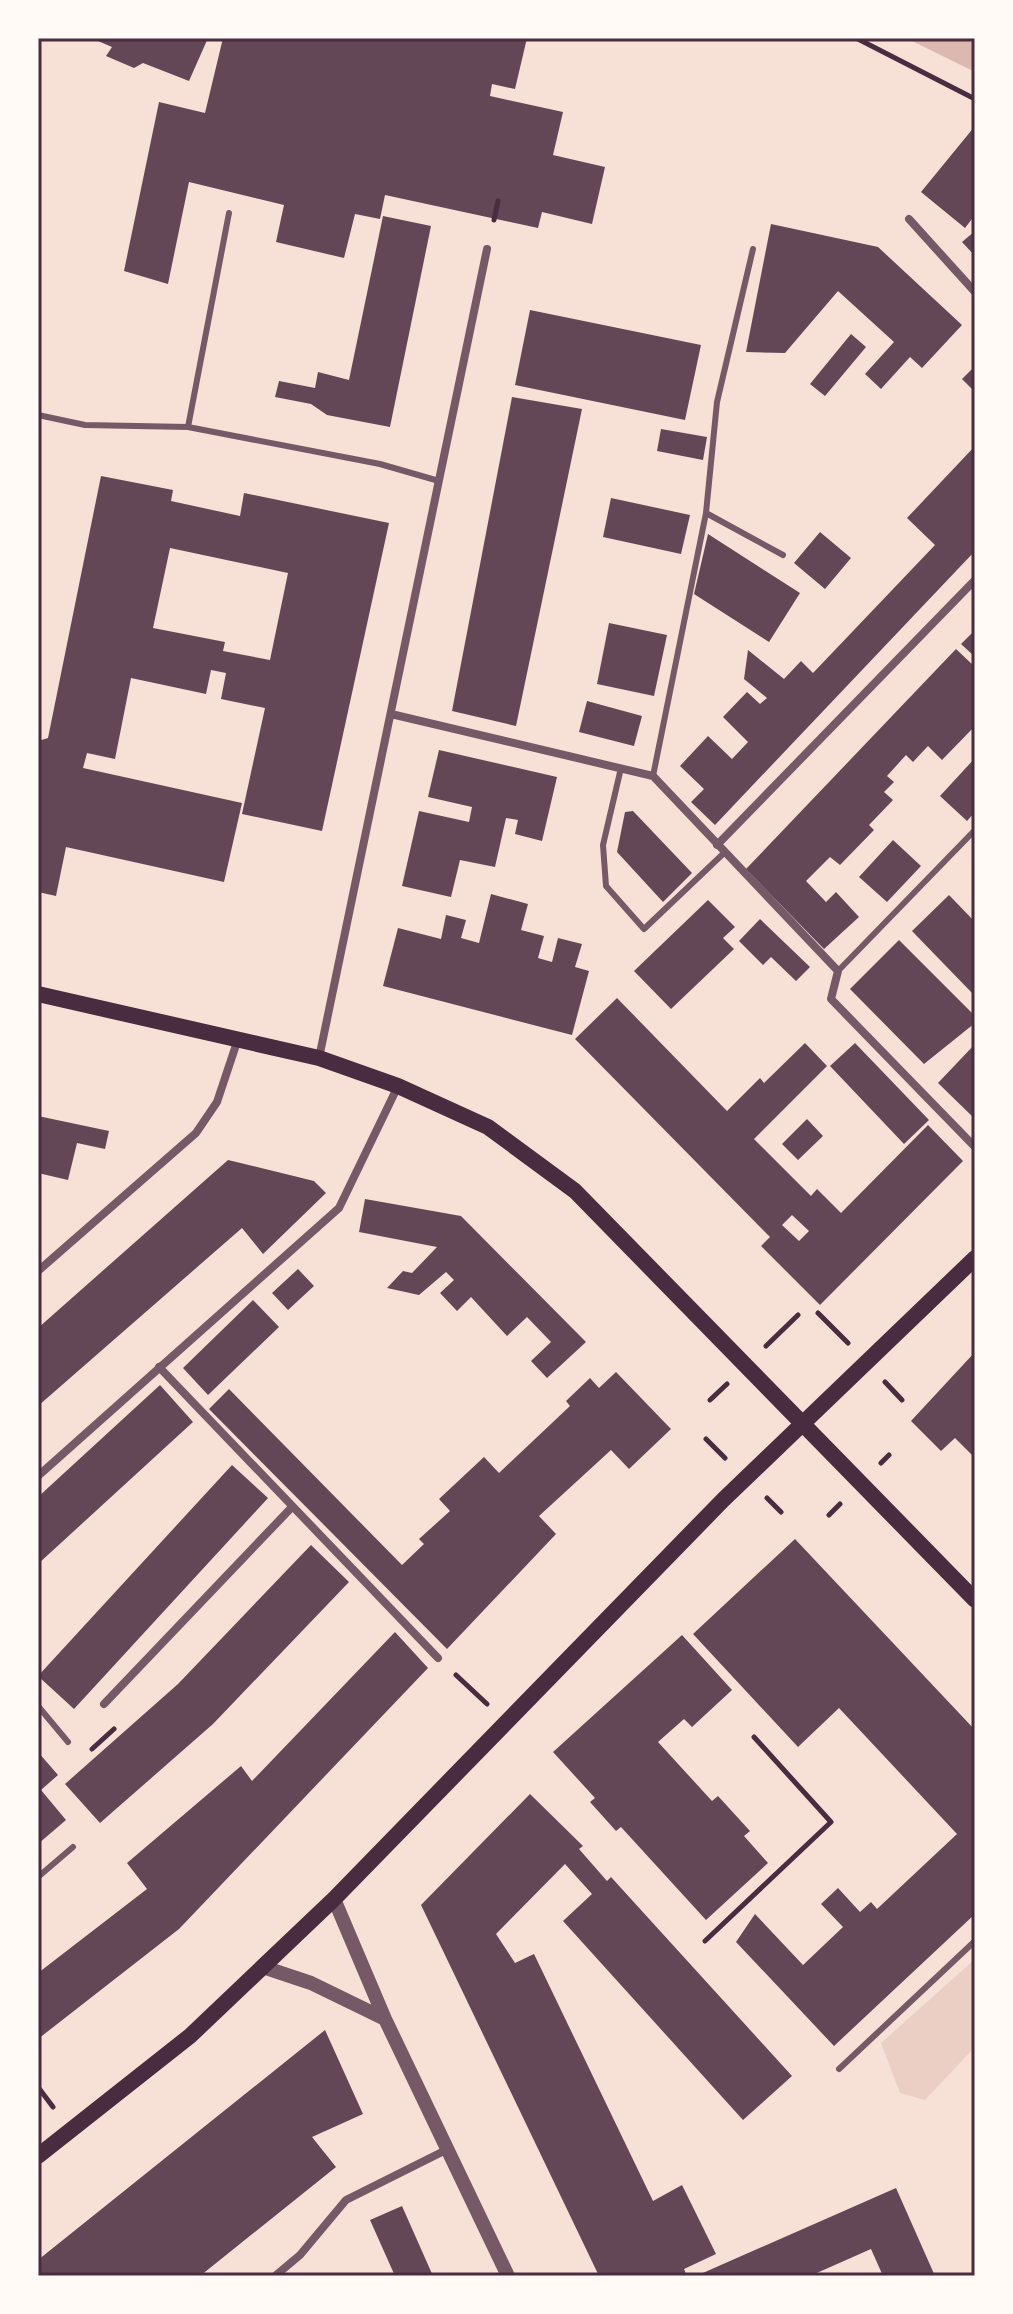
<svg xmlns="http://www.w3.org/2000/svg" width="1013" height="2314" viewBox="0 0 1013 2314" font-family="Arial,sans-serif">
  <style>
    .green { fill: #ebcfc5 }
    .water { fill: #dcb8b0 }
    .building { fill: #644757; fill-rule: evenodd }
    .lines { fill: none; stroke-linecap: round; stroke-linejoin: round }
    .path { stroke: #4a2c40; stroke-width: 5 }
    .service { stroke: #755966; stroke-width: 6 }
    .minor { stroke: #755966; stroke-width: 8 }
    .tertiary { stroke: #755966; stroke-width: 14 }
    .secondary { stroke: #4a2c40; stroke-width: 16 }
    .neatline { fill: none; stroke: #4a2c40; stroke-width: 3 }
  </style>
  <rect width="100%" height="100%" fill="#f7e1d7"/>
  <!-- green -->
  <path class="green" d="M 975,1959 L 975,2047 L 925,2100 L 900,2093 L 881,2043 Z"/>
  <!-- water -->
  <path class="water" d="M 906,38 L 975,38 L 975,72 Z"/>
  <!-- building -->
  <path class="building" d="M 91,38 L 208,38 L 189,81 L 143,63 L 134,68 L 106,56 L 112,47 Z
    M 223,38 L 527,38 L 515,89 L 492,84 L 490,96 L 563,112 L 553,155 L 605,167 L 592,224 L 542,212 L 538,228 L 385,195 L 380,219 L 355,214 L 344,258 L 276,242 L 284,205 L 189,182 L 168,284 L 124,271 L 159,102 L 205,113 Z
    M 975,126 L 975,215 L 965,228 L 921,192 Z
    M 383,216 L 431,226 L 390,427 L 327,415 L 311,404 L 275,397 L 279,381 L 315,388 L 318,372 L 349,380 Z
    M 771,224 L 878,247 L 962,325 L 922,368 L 910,357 L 881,389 L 865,374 L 894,342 L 838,291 L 785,353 L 746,352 Z
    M 975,231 L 975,256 L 962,242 Z
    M 530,310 L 701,345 L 685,420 L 515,385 Z
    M 851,334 L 866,347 L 825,396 L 810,384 Z
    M 975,366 L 975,392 L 962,379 Z
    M 512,397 L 582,409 L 516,726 L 452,711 Z
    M 661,429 L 707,437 L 703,460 L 657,451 Z
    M 975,446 L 975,551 L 715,825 L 691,802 L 704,789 L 680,766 L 708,736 L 732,759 L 748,742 L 723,717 L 747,692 L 760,704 L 767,698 L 744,679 L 748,650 L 784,679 L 801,661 L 813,673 L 935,545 L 907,518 Z
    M 101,476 L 173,490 L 171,501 L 240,516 L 244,493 L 389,523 L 322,831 L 242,814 L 265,708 L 221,699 L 226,673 L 211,670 L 206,694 L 131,678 L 115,759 L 87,753 L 83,768 L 242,803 L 224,882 L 66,847 L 56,896 L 38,892 L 38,741 L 48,738 ZM 170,548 L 288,573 L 270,660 L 223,651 L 225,642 L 153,628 Z
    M 611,498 L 690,515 L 681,554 L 603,537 Z
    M 820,532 L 851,558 L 825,589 L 794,563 Z
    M 708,534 L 800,593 L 769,642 L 694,594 Z
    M 609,623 L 667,635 L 654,696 L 597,684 Z
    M 975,630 L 975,657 L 961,644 Z
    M 956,649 L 975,667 L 975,726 L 942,760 L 928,746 L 913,762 L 906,755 L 887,776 L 894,782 L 884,792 L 893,800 L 869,825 L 874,830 L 840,865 L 830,857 L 806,881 L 826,902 L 836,892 L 859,917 L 824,949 L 746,869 Z
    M 587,701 L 642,716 L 634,746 L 579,732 Z
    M 439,750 L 557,777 L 542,841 L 515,834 L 518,820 L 506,818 L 495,867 L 460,860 L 451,897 L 402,886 L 419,811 L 469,822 L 472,807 L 428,797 Z
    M 975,758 L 975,812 L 967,821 L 940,796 Z
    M 633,811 L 692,873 L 663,902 L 617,852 L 625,812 Z
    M 893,840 L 921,866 L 887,902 L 859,877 Z
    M 491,894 L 528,904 L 521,930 L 544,936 L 538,958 L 552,962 L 558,938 L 582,944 L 575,967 L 589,971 L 572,1035 L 383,986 L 398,928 L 441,939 L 446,915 L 466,920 L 461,938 L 479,943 Z
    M 949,895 L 975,922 L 973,994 L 912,931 Z
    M 708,900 L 735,927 L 723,938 L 734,949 L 671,1009 L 634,971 Z
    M 760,919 L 810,967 L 796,981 L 771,957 L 763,965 L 739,941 Z
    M 899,940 L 975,1016 L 975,1023 L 924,1064 L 850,989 Z
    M 617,998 L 727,1111 L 760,1078 L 764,1083 L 805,1043 L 827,1066 L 754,1139 L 811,1196 L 817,1189 L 841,1213 L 928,1125 L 963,1161 L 820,1305 L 761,1246 L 770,1237 L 575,1039 ZM 792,1215 L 809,1231 L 799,1241 L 782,1225 Z
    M 855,1043 L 929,1120 L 904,1144 L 830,1066 Z
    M 975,1044 L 975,1119 L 938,1083 Z
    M 38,1116 L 109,1131 L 105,1149 L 77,1143 L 68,1180 L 38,1173 Z
    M 807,1119 L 823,1136 L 798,1160 L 782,1144 Z
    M 228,1160 L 314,1181 L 326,1193 L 263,1254 L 242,1228 L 38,1406 L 38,1328 Z
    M 365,1199 L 461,1216 L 586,1342 L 547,1378 L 531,1361 L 551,1342 L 527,1317 L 507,1336 L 471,1297 L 457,1311 L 440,1293 L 454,1280 L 446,1272 L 419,1295 L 387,1288 L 403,1271 L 412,1273 L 437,1247 L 359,1232 Z
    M 298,1269 L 314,1286 L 288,1310 L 272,1293 Z
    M 253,1300 L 279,1327 L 208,1395 L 183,1368 Z
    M 975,1352 L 975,1458 L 955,1438 L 941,1451 L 911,1421 Z
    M 616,1372 L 671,1429 L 629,1469 L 611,1450 L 539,1516 L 556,1534 L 447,1649 L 209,1409 L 229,1389 L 402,1565 L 424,1544 L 419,1539 L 450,1511 L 439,1499 L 484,1457 L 499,1473 L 570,1406 L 566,1401 L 590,1378 L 599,1388 Z
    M 160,1385 L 193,1422 L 38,1564 L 38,1497 Z
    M 232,1465 L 268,1498 L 74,1709 L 38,1676 Z
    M 795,1539 L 975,1730 L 975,1914 L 834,2046 L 736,1942 L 755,1914 L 803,1965 L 843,1927 L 821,1904 L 838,1888 L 860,1912 L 871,1902 L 877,1909 L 957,1834 L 839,1708 L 798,1747 L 693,1634 Z
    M 311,1545 L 349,1582 L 213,1724 L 100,1823 L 65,1784 L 178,1684 Z
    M 395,1632 L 428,1668 L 179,1929 L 38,2039 L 38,1973 L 147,1889 L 127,1863 L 241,1766 L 252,1781 Z
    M 682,1635 L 732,1690 L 692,1727 L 684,1719 L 658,1742 L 712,1801 L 718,1796 L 750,1831 L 744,1836 L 768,1863 L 706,1920 L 621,1827 L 616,1831 L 590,1802 L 595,1798 L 553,1752 Z
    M 38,1752 L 58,1775 L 41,1790 L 66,1820 L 38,1844 Z
    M 530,1794 L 583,1846 L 579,1849 L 607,1881 L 611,1877 L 792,2076 L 743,2120 L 563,1921 L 592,1894 L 565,1864 L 496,1934 L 515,1963 L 534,1954 L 653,2201 L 682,2185 L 716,2254 L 684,2269 L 687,2276 L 599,2276 L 421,1905 Z
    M 325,2030 L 363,2114 L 312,2137 L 336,2167 L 200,2276 L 38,2276 L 38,2260 Z
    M 896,2188 L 935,2276 L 883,2276 L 871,2249 L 810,2276 L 696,2276 Z
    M 402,2206 L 433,2276 L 395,2276 L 370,2220 Z"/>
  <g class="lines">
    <!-- path -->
    <path class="path" d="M 856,38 L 975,99
      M 494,220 L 498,201
      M 818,1313 L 848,1343
      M 766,1346 L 798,1315
      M 885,1382 L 902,1400
      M 710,1400 L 727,1384
      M 706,1439 L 725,1458
      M 881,1463 L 889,1455
      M 767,1498 L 781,1512
      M 829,1515 L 840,1504
      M 456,1675 L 487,1704
      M 92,1749 L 114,1729
      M 705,1941 L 831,1822 L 754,1737
      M 38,2087 L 53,2107"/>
    <!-- service -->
    <path class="service" d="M 229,213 L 188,427 L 380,464 L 439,481
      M 38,415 L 85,425 L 188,427
      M 706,513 L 783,555
      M 621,768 L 603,845 L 606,886 L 644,929 L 724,853
      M 653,776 L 706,513 L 717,402 L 753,249
      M 838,971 L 975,830
      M 38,1706 L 68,1742
      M 38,1877 L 73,1847
      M 839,2069 L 975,1941"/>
    <!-- minor -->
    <path class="minor" d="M 909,219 L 975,292
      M 391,714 L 653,776 L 838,971 L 831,999 L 975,1147
      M 717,845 L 975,580
      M 319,1058 L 487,249
      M 38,1271 L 196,1133 L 217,1102 L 237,1042
      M 159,1367 L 438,1658
      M 38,1476 L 339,1208 L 398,1086
      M 104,1704 L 292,1507
      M 275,2276 L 300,2255 L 346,2200 L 448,2149"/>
    <!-- tertiary -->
    <path class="tertiary" d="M 334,1899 L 385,2019 L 508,2276
      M 263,1967 L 311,1983 L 385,2019"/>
    <!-- secondary -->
    <path class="secondary" d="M 38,994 L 319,1058 L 398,1086 L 488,1127 L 575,1191 L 975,1600
      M 38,2156 L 190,2036 L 334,1899 L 723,1500 L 975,1258"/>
  </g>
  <!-- border -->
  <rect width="1013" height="2314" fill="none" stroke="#fffaf5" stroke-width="80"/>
  <rect x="40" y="40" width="933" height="2234" class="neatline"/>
</svg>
